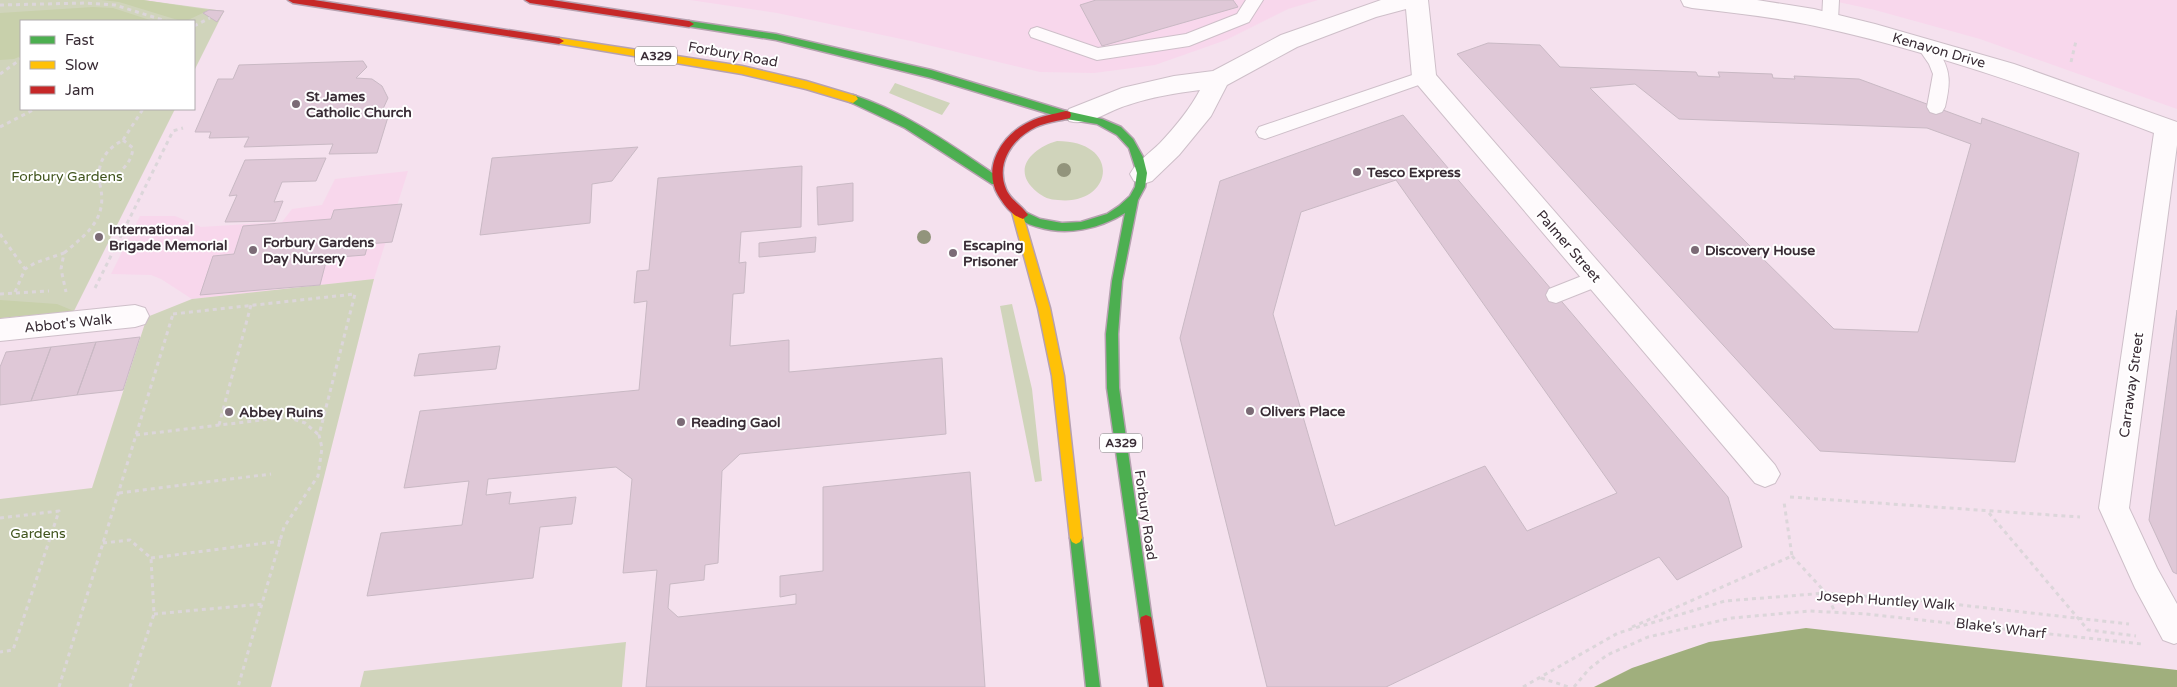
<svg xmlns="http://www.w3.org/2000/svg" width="2177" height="687" viewBox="0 0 2177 687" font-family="'Varela Round',sans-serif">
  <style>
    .built { fill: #f8d7ec }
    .green { fill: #d0d4bb }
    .forest { fill: #c8d0ab }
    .water { fill: #a0af7d }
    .building { fill: #dfc8d7; stroke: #c9b9c4; fill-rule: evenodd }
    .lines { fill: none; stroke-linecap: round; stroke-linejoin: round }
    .lane-casing { stroke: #cebfc9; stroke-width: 2 }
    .street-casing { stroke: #cebfc9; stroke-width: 2 }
    .fast-casing { stroke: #b6a1b0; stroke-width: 3 }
    .slow-casing { stroke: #b6a1b0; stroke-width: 3 }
    .jam-casing { stroke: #b6a1b0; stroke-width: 3 }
    .path { stroke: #dcd6da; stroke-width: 3; stroke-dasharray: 4 4; stroke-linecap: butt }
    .lane { fill: #fefafc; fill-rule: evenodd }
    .street { fill: #fefafc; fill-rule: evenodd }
    .fast { fill: #4caf50; fill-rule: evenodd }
    .slow { fill: #ffc107; fill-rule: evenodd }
    .jam { fill: #c62828; fill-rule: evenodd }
    .tree { fill: #92947c }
    .poi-dot { fill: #7b6b76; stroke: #fff; stroke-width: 2 }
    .labels { text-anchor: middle; stroke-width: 4; stroke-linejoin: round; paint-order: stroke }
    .shield { fill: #fff; stroke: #746b72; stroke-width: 1 }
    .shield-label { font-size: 12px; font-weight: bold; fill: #392c35 }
    .street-label { font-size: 14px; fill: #392c35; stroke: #fff }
    .poi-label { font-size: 14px; font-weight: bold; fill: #392c35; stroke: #fff; text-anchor: start }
    .park-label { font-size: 14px; fill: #41551e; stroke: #fff }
  </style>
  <rect width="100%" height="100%" fill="#f5e1ee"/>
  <!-- built -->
  <path class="built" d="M 690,0 L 1318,0 L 1288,9 L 1226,40 L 1155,65 L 1094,73 L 1040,72 L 911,41 L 777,13 Z
    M 1829,0 L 2177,0 L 2177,109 L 1980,39 L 1875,10 Z
    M 408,171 L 374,279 L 192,299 L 161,279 L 151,275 L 111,274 L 140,216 L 175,216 L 201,227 L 282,222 L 292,209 L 322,205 L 335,179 Z"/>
  <!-- green -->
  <path class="green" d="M 0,0 L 143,0 L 224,11 L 194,71 L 194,21 L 21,21 L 21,109 L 175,109 L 74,311 L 0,318 Z
    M 895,83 L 950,103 L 942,115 L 889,93 Z
    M 1057,141 C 1123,141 1113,206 1058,200 C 1050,200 1043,197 1037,192 C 1010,170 1032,148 1057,141 Z
    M 374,279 L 271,687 L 0,687 L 0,499 L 92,488 L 147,317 L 192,299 Z
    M 1012,304 L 1032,389 L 1042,481 L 1035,482 L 1000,306 Z
    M 626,642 L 622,687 L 360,687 L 364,671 Z"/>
  <!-- forest -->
  <path class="forest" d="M 101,0 L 143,0 L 209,10 L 186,21 L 181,21 L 119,2 Z
    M 93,7 L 113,8 L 153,21 L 21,21 L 21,56 L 14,59 L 0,60 L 0,13 Z
    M 0,300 L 57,304 L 74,311 L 0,318 Z"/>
  <!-- water -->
  <path class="water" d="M 1806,628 L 2177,670 L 2177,687 L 1594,687 L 1632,668 L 1709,642 Z"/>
  <!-- building -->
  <path class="building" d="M 1096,0 L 1233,0 L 1238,7 L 1102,46 L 1080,5 Z
    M 209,10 L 224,11 L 217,22 L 203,13 Z
    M 1488,43 L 1540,45 L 1560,67 L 1696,72 L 1698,76 L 1720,77 L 1718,72 L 1772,74 L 1773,78 L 1795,79 L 1794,76 L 1859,79 L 1981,124 L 1982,118 L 2079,153 L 2015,462 L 1820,451 L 1457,54 ZM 1635,84 L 1679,119 L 1927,128 L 1971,144 L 1918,332 L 1834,329 L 1590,88 Z
    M 363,61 L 367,67 L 356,78 L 372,79 L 382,86 L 388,98 L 382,111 L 375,117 L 388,117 L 377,153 L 329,154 L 333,144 L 244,147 L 249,137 L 209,138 L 211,132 L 195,132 L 218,79 L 233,79 L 239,65 Z
    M 1403,115 L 1728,497 L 1742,547 L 1677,580 L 1659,557 L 1386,687 L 1267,687 L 1180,338 L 1220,181 ZM 1396,180 L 1617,493 L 1527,531 L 1485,466 L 1335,526 L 1273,314 L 1301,212 Z
    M 638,147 L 612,181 L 592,184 L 590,223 L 480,235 L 492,158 Z
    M 326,158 L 316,181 L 282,182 L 274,202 L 283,201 L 275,221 L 225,222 L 237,195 L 229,196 L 245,160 Z
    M 802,166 L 801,227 L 741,232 L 739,263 L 746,262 L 744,293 L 733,294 L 730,346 L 789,340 L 789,372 L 942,358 L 946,434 L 740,454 L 722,471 L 718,563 L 705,565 L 704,580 L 670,584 L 668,608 L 678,617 L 796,604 L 796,594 L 780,597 L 780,576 L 823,571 L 823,487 L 970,472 L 985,687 L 646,687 L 657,570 L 623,573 L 632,479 L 616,467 L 488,479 L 486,495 L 511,492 L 509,504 L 576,497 L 572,524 L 540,527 L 533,578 L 367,596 L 381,533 L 462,525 L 469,481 L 404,488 L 420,411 L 639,390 L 647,301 L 634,303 L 637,271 L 649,270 L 658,178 Z
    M 853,183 L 853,221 L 818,225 L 817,187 Z
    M 402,204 L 392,242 L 368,244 L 365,255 L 327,258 L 320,285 L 200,295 L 213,256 L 234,254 L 243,226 L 331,219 L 334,210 Z
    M 816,237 L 815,252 L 759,257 L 759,243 Z
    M 2177,310 L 2177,574 L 2173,572 L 2149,520 Z
    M 140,337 L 123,390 L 77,395 L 96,342 Z
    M 96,342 L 77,395 L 31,401 L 51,347 Z
    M 500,346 L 496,369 L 414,376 L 419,354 Z
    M 51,347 L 31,401 L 0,405 L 0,367 L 6,352 Z"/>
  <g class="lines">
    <defs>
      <path id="lane" d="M 1246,0 L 1263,0 L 1249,22 L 1189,46 L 1097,60 L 1031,37 L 1029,33 L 1031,29 L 1037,27 L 1098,48 L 1186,34 L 1237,14 Z
        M 1823,0 L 1839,0 L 1838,20 L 1836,24 L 1830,26 L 1824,24 L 1822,20 Z
        M 1924,39 C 1931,41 1934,45 1938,51 C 1952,71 1950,85 1945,107 L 1942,112 L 1936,114 L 1930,112 L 1927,107 L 1933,74 L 1929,64 L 1916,45 L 1918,41 Z
        M 1424,71 L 1430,73 L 1433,77 L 1430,81 L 1265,139 L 1259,137 L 1256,132 L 1259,127 Z
        M 1597,270 L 1604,272 L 1607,278 L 1604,284 L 1556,303 L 1549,301 L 1546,295 L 1549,289 Z"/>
      <path id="street" d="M 1381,0 L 1428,0 L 1436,75 L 1775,465 L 1780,474 L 1775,483 L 1765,487 L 1755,483 L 1416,83 L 1412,77 L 1406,9 L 1376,17 L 1297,47 L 1227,85 L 1211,116 L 1179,155 L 1152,181 L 1143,184 L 1134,181 L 1130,174 C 1137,161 1150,153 1160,143 C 1175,127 1190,109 1200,90 C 1176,93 1151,97 1128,105 C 1109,110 1089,127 1069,121 L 1066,115 L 1069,109 L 1122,88 L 1174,76 L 1213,71 L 1281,35 Z
        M 1681,0 L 1757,0 L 1814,9 L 1875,24 L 2014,64 L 2177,122 L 2177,145 L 2129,508 L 2157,568 L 2177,604 L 2177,643 L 2174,644 L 2163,640 L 2135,588 L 2099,508 L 2154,133 C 2043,91 1931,51 1815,26 C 1775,17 1733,13 1692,8 L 1684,6 Z
        M 135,305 L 145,308 L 149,316 L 145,324 L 135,327 L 0,341 L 0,319 Z"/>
      <path id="fast" d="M 689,21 L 776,34 L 931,70 L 1066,111 L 1102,119 L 1121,127 L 1133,139 L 1143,157 L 1147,173 L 1145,187 L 1138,200 L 1122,281 L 1118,334 L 1119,388 L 1152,621 L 1151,625 L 1146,627 L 1141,625 L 1140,621 L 1107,388 L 1106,334 L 1112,281 L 1125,213 C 1099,229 1067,236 1038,227 C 1030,225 1022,222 1018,215 L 1023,211 L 1040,219 L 1062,223 L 1081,222 L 1107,214 L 1119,206 L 1130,196 L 1135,187 L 1137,173 L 1129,148 L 1117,135 L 1097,124 L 1066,119 L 931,78 L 776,40 L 686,26 L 686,22 Z
        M 853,95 C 906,112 954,147 1000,178 L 1001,181 L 1000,184 L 992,184 L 905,128 L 850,102 L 848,99 L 850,96 Z
        M 1076,532 L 1080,534 L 1082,538 L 1100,687 L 1086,687 L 1070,538 L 1072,534 Z"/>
      <path id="slow" d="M 559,38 L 742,66 L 806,81 L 856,96 L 858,99 L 853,103 L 806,89 L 742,74 L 556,43 L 554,41 Z
        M 1017,208 L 1022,212 L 1050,308 L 1064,376 L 1082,538 L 1080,542 L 1076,544 L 1072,542 L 1070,538 L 1052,376 L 1038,308 L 1012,212 Z"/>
      <path id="jam" d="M 288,0 L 314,0 L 559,38 L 564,41 L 559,44 L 293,3 Z
        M 525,0 L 552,0 L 689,21 L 694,24 L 689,27 L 530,3 Z
        M 1066,111 L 1070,112 L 1071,115 L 1070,118 C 1059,121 1047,122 1036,127 C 1013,138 995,163 1006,189 C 1011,201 1022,205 1028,215 L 1023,219 C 1012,216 1004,205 998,195 C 982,167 1002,135 1029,122 C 1040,116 1054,114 1066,111 Z
        M 1146,615 L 1151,617 L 1152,621 L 1163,687 L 1149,687 L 1140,621 L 1141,617 Z"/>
    </defs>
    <!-- lane casing -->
    <use href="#lane" class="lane-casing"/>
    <!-- street casing -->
    <use href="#street" class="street-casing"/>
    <!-- fast casing -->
    <use href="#fast" class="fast-casing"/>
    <!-- slow casing -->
    <use href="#slow" class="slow-casing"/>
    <!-- jam casing -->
    <use href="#jam" class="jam-casing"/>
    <!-- path -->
    <path class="path" d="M 0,5 L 86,3 L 115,5 L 166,21
      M 194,26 L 210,18
      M 2071,62 L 2076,41
      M 0,74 L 21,59
      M 0,127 L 35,109
      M 123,140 L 143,109
      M 123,140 L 133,148 C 131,168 115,175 100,185 C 96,163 105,150 123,140 Z
      M 0,234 L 25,269
      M 64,253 C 88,233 108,218 100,185
      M 95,288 L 173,131 L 183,128
      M 15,292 L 25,269 L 35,263 L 64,253 L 61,269 L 66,292
      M 0,294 L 49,291
      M 173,314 L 355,294 L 319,435 L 322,448 L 318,476 L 284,527 L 238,687
      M 219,425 L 251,305
      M 136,435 L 287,417 L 305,423 L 319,435
      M 119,493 L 271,474
      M 1790,497 L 2080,517
      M 1989,513 L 2088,630 L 2136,636
      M 0,518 L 59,511 L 13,650 L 0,652
      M 103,543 L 130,540 L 151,558 L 154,614 L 130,687
      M 1792,556 L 1826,593 L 1835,612
      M 151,558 L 281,541
      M 154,614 L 263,604
      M 1632,627 L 1792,556 L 1784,502
      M 1541,678 L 1569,687
      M 59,687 L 173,314
      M 1523,687 L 1618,633 L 1725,601 L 1826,593 L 1925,601 L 2129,624
      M 1574,687 L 1589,669 L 1607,655 L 1648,637 L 1732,618 L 1810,611 L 1866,614 L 2142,644"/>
    <!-- lane -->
    <use href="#lane" class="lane"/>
    <!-- street -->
    <use href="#street" class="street"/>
    <!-- fast -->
    <use href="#fast" class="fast"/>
    <!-- slow -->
    <use href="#slow" class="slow"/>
    <!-- jam -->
    <use href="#jam" class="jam"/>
  </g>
  <!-- trees -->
  <g class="tree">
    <circle cx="1064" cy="170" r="7"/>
    <circle cx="924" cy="237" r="7"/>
  </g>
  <!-- markers -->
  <g class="poi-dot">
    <circle cx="296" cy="104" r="5"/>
    <circle cx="1357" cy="172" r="5"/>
    <circle cx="99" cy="237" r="5"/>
    <circle cx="253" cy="250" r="5"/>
    <circle cx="1695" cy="250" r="5"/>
    <circle cx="953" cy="253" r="5"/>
    <circle cx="1250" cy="411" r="5"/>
    <circle cx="229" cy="412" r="5"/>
    <circle cx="681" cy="422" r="5"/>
  </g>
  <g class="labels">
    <!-- shield labels -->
    <g class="shield">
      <rect x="635" y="46.5" width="42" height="19" rx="4"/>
      <rect x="1100" y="433.5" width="42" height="19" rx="4"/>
    </g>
    <g class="shield-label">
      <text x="656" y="60">A329</text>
      <text x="1121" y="447">A329</text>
    </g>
    <!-- street labels -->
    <g class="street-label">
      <text transform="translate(1939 50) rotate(16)" y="5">Kenavon Drive</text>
      <text transform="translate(733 54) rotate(10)" y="5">Forbury Road</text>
      <text transform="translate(1569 246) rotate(49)" y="5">Palmer Street</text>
      <text transform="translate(68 323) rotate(-6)" y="5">Abbot's Walk</text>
      <text transform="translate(2131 385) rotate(-82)" y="5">Carraway Street</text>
      <text transform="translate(1146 515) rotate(82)" y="5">Forbury Road</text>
      <text transform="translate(1886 600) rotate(4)" y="5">Joseph Huntley Walk</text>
      <text transform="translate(2001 628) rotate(7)" y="5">Blake's Wharf</text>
    </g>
    <!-- poi labels -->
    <g class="poi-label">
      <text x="306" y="101">St James<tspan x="306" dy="16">Catholic Church</tspan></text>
      <text x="1367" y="177">Tesco Express</text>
      <text x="109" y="234">International<tspan x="109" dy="16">Brigade Memorial</tspan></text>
      <text x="263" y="247">Forbury Gardens<tspan x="263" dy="16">Day Nursery</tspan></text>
      <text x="963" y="250">Escaping<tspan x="963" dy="16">Prisoner</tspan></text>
      <text x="1705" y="255">Discovery House</text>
      <text x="1260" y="416">Olivers Place</text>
      <text x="239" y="417">Abbey Ruins</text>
      <text x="691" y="427">Reading Gaol</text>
    </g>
    <!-- park labels -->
    <g class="park-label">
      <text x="67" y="181">Forbury Gardens</text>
      <text x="38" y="538">Gardens</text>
    </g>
  </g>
  <!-- legend -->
  <rect x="20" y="20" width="175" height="90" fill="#ffffff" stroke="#b0abae"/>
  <rect x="30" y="36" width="25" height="8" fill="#4caf50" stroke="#b0abae"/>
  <text x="65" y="45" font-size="15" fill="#392c35">Fast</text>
  <rect x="30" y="61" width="25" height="8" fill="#ffc107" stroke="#b0abae"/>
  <text x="65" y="70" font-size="15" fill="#392c35">Slow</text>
  <rect x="30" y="86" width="25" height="8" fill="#c62828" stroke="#b0abae"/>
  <text x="65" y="95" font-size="15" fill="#392c35">Jam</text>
</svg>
